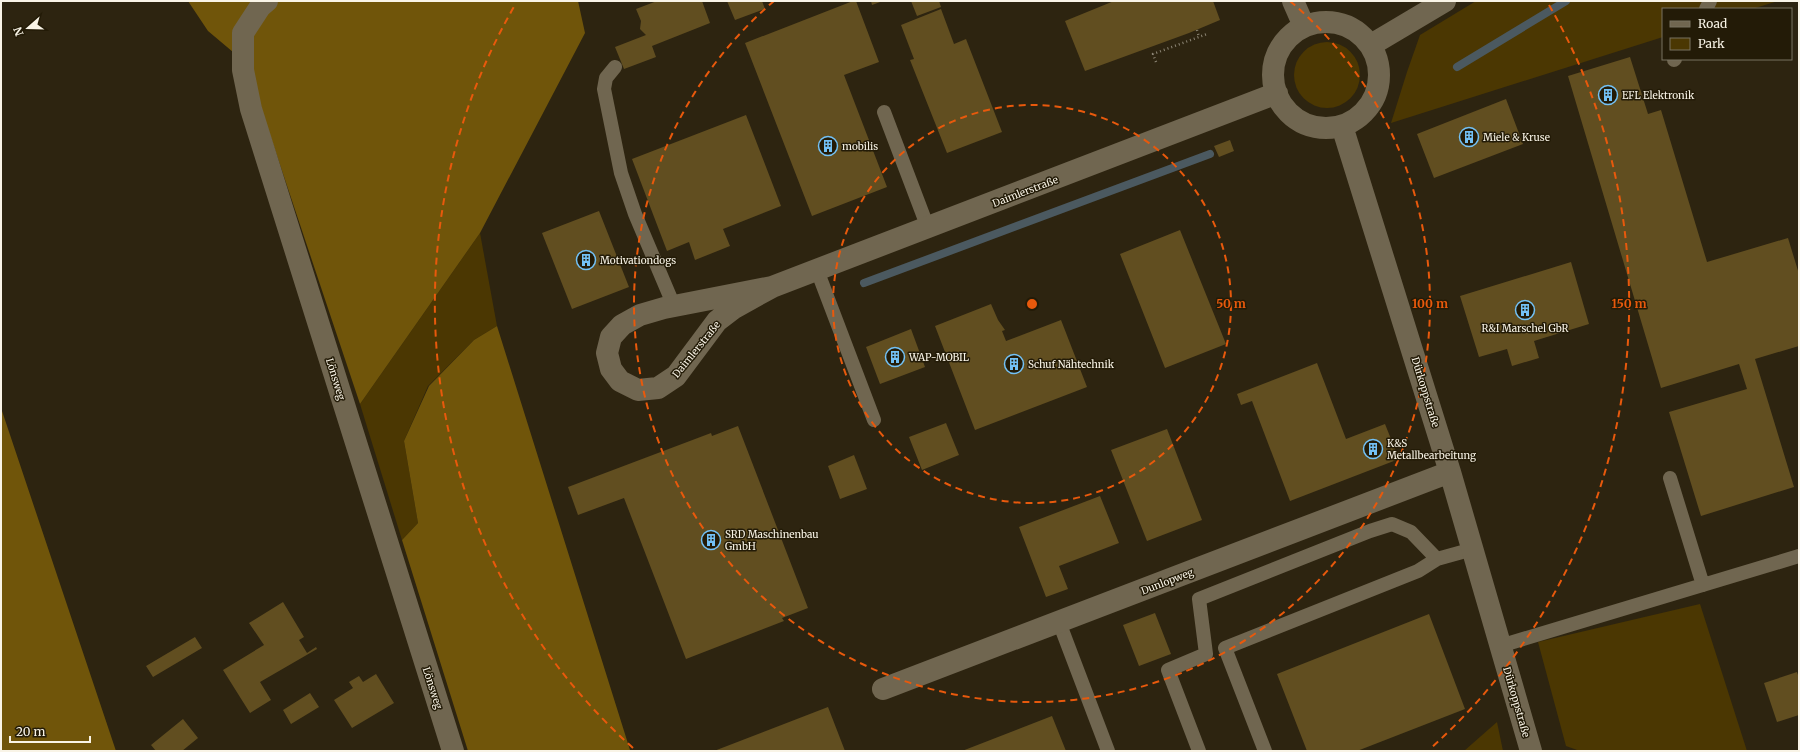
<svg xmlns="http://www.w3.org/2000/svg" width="1800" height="752" viewBox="0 0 1800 752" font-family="Merriweather,serif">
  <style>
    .green { fill: #4b3702 }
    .forest { fill: #70550a }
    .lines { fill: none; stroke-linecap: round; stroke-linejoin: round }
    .stream { stroke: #4b5960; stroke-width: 8 }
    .building { fill: #614e20 }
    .path { stroke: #8d8675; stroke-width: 2.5; stroke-dasharray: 1 3; stroke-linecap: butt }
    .service { stroke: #706650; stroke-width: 14 }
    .minor { stroke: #706650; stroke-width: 22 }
    .ring { fill: none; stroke: #e8590c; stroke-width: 2; stroke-dasharray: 7 5 }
    .labels { text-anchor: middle; stroke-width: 3; stroke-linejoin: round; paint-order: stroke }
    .poi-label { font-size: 10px; fill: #f9f4e7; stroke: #231b07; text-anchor: start }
    .street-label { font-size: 10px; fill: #f9f4e7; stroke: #231b07 }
    .centre { fill: #e8590c; stroke: #231b07; stroke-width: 2 }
    .ring-label { font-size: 12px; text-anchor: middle; font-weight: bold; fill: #e8590c; stroke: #231b07; stroke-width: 3; stroke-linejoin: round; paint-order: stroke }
  </style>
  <rect width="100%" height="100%" fill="#2d2410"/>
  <!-- green -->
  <path class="green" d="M 1476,1 L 1778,1 L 1752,9 L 1663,9 L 1663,37 L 1391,123 L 1407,72 L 1420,35 Z
    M1294 75a33 33 0 1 1 66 0a33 33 0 1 1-66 0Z
    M 480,233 L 497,326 L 474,340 L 428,386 L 404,441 L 418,523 L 402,540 L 360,404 Z
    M 1700,604 L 1747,751 L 1580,751 L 1566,746 L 1538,642 Z
    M 1497,722 L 1503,751 L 1464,751 Z"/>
  <!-- forest -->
  <path class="forest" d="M 188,1 L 578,1 L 585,33 L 480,233 L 360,404 L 261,108 L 252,68 L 208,31 Z
    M 497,326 L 630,750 L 630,751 L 468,751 L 402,540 L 418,523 L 404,441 L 429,386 L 474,340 Z
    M 1,408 L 116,751 L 1,751 Z"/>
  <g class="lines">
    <!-- stream -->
    <path class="stream" d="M 1457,67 L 1566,1
      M 864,283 L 1210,154"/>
  </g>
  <!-- building -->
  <path class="building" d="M 657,1 L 702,1 L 710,23 L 652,46 L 656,57 L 624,69 L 615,47 L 646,35 L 640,29 L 641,21 L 636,9 Z
    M 727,1 L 762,1 L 765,9 L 735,20 Z
    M 853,1 L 856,1 L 879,62 L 844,75 L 887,187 L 812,216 L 745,43 Z
    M 871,1 L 883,1 L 872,5 Z
    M 911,1 L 939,1 L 941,7 L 917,16 Z
    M 1114,1 L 1213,1 L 1220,20 L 1189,33 L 1085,71 L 1065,21 Z
    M 941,9 L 954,44 L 966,39 L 1002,132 L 947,153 L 910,60 L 914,59 L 901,25 Z
    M 1630,57 L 1648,114 L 1661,110 L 1707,262 L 1788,238 L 1799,274 L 1799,346 L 1755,359 L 1794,487 L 1701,516 L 1669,412 L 1747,389 L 1739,364 L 1661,388 L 1568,76 Z
    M 1506,99 L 1523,144 L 1434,178 L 1417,134 Z
    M 746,115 L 781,206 L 723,229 L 730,246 L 695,260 L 689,242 L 667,251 L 632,159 Z
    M 1230,140 L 1234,151 L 1219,157 L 1214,146 Z
    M 599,211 L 629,287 L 572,309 L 542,233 Z
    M 1180,230 L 1226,344 L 1165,368 L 1120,254 Z
    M 1571,262 L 1589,324 L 1534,341 L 1539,358 L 1512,366 L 1507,349 L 1479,357 L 1460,296 Z
    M 991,304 L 998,320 L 1005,330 L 1002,331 L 1006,341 L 1061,320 L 1087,387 L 975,430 L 935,326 Z
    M 911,329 L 925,367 L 880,384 L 866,347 Z
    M 1317,363 L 1346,439 L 1385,424 L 1399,459 L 1290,501 L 1252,401 L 1241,405 L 1237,394 Z
    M 946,423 L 959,455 L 922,470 L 909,437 Z
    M 738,426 L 808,608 L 782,618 L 784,621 L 686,659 L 624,498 L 578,515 L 568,487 L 711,433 L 712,436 Z
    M 1167,429 L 1202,520 L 1147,541 L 1111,450 Z
    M 854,455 L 867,489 L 840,499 L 828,466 Z
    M 1100,496 L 1119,543 L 1059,566 L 1068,589 L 1046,597 L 1019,527 Z
    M 283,602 L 304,637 L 299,640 L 307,653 L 316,647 L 317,649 L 260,682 L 271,700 L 250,713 L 223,670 L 264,645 L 249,623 Z
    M 1155,613 L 1171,654 L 1139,666 L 1123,625 Z
    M 1429,614 L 1465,709 L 1357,751 L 1307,751 L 1277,674 Z
    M 195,637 L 202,648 L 153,677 L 146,666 Z
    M 1797,672 L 1799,678 L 1799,715 L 1777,722 L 1764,683 Z
    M 376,674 L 394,703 L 352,728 L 334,700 L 353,688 L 349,682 L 359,676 L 363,682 Z
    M 310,693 L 319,707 L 291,724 L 283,710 Z
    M 828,707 L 845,751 L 714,751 Z
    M 1052,716 L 1066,751 L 962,751 Z
    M 183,719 L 198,738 L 182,751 L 156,751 L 151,745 Z"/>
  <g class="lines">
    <!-- path -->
    <path class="path" d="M 1197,30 L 1199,37
      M 1156,62 L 1153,54 L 1207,34"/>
    <!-- service -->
    <path class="service" d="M 1706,9 L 1710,1
      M 1674,60 L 1675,59
      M 615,67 L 606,78 L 604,89 L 621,173 L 635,214 L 674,306
      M 884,112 L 928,228
      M 817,270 L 874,420
      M 1670,478 L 1703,585
      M 1059,622 L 1108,751
      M 1500,646 L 1799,556
      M 1199,751 L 1168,670 L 1206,654 L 1199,599 L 1370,531 L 1392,524 L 1411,532 L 1437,559
      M 1265,751 L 1225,648 L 1418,571 L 1437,559 L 1473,549"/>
    <!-- minor -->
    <path class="minor" d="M 267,1 L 260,7 L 243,33 L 243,70 L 251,109 L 453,751
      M 1293,1 L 1304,26
      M1273 75a53 53 0 1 1 106 0a53 53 0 1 1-106 0Z
      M 1371,45 L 1445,1
      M 1342,126 L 1450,472 L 1531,751
      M 772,287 L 734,308 L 717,321 L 676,376 L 658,388 L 638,390 L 620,381 L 611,369 L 607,353 L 611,337 L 622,325 L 640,315 L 664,308 L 772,287 L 1277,93
      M 883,689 L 1450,472"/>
  </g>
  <!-- distance rings -->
  <g class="ring">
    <circle cx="1032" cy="304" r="199"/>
    <path d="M1290 1A398 398 0 1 1 774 1"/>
    <path d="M633 748A597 597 0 0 1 515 5M1549 5A597 597 0 0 1 1431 748"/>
  </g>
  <!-- icons -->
  <defs>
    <symbol id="building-ring" viewBox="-11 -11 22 22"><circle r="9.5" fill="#231b07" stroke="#73c1f5" stroke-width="1.5"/><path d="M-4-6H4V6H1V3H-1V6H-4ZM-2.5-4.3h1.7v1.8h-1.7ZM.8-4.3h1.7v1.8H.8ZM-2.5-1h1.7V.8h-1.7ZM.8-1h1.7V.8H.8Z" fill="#73c1f5"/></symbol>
  </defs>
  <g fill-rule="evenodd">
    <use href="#building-ring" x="1597" y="84" width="22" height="22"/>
    <use href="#building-ring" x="1458" y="126" width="22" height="22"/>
    <use href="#building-ring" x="817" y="135" width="22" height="22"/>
    <use href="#building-ring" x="575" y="249" width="22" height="22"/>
    <use href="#building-ring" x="1514" y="299" width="22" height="22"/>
    <use href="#building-ring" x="884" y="346" width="22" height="22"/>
    <use href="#building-ring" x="1003" y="353" width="22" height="22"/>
    <use href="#building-ring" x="1362" y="438" width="22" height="22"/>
    <use href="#building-ring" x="700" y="529" width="22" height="22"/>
  </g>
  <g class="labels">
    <!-- poi labels -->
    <g class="poi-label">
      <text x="1622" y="99">EFL Elektronik</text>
      <text x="1483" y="141">Miele &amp; Kruse</text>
      <text x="842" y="150">mobilis</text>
      <text x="600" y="264">Motivationdogs</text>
      <text x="1525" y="332" text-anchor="middle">R&amp;I Marschel GbR</text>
      <text x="909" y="361">WAP-MOBIL</text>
      <text x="1028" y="368">Schuf Nähtechnik</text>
      <text x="1387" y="447">K&amp;S<tspan x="1387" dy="12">Metallbearbeitung</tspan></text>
      <text x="725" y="538">SRD Maschinenbau<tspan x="725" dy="12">GmbH</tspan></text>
    </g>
    <!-- street labels -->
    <g class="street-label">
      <text transform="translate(1025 191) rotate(-21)" y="4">Daimlerstraße</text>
      <text transform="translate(696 349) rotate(-51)" y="4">Daimlerstraße</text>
      <text transform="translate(336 379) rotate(73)" y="4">Lönsweg</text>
      <text transform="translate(1426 392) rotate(73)" y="4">Dürkoppstraße</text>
      <text transform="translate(1167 581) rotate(-21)" y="4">Dunlopweg</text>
      <text transform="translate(433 688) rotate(72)" y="4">Lönsweg</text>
      <text transform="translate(1517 702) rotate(74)" y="4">Dürkoppstraße</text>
    </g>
  </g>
  <circle cx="1032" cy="304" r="6" class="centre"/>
  <g class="ring-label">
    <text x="1231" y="308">50 m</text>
    <text x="1430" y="308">100 m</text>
    <text x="1629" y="308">150 m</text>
  </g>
  <!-- border -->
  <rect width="1800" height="752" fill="none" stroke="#f9f4e7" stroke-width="4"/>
  <!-- legend -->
  <rect x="1662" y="8" width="130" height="52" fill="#231b07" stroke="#797261"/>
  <rect x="1670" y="21" width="20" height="6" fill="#706650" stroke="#797261"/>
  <text x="1698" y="28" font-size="12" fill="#f9f4e7">Road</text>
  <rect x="1670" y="38" width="20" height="12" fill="#4b3702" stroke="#797261"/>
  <text x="1698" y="48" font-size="12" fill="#f9f4e7">Park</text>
  <!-- north arrow -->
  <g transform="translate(28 28) rotate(250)" stroke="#231b07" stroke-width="3" paint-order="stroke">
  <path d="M0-3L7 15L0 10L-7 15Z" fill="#f9f4e7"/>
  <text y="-6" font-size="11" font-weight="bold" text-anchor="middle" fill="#f9f4e7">N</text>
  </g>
  <!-- scale -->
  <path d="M10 736v6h80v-6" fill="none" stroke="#f9f4e7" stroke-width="2"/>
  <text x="16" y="736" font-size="12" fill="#f9f4e7" stroke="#231b07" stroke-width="3" paint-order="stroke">20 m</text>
</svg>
